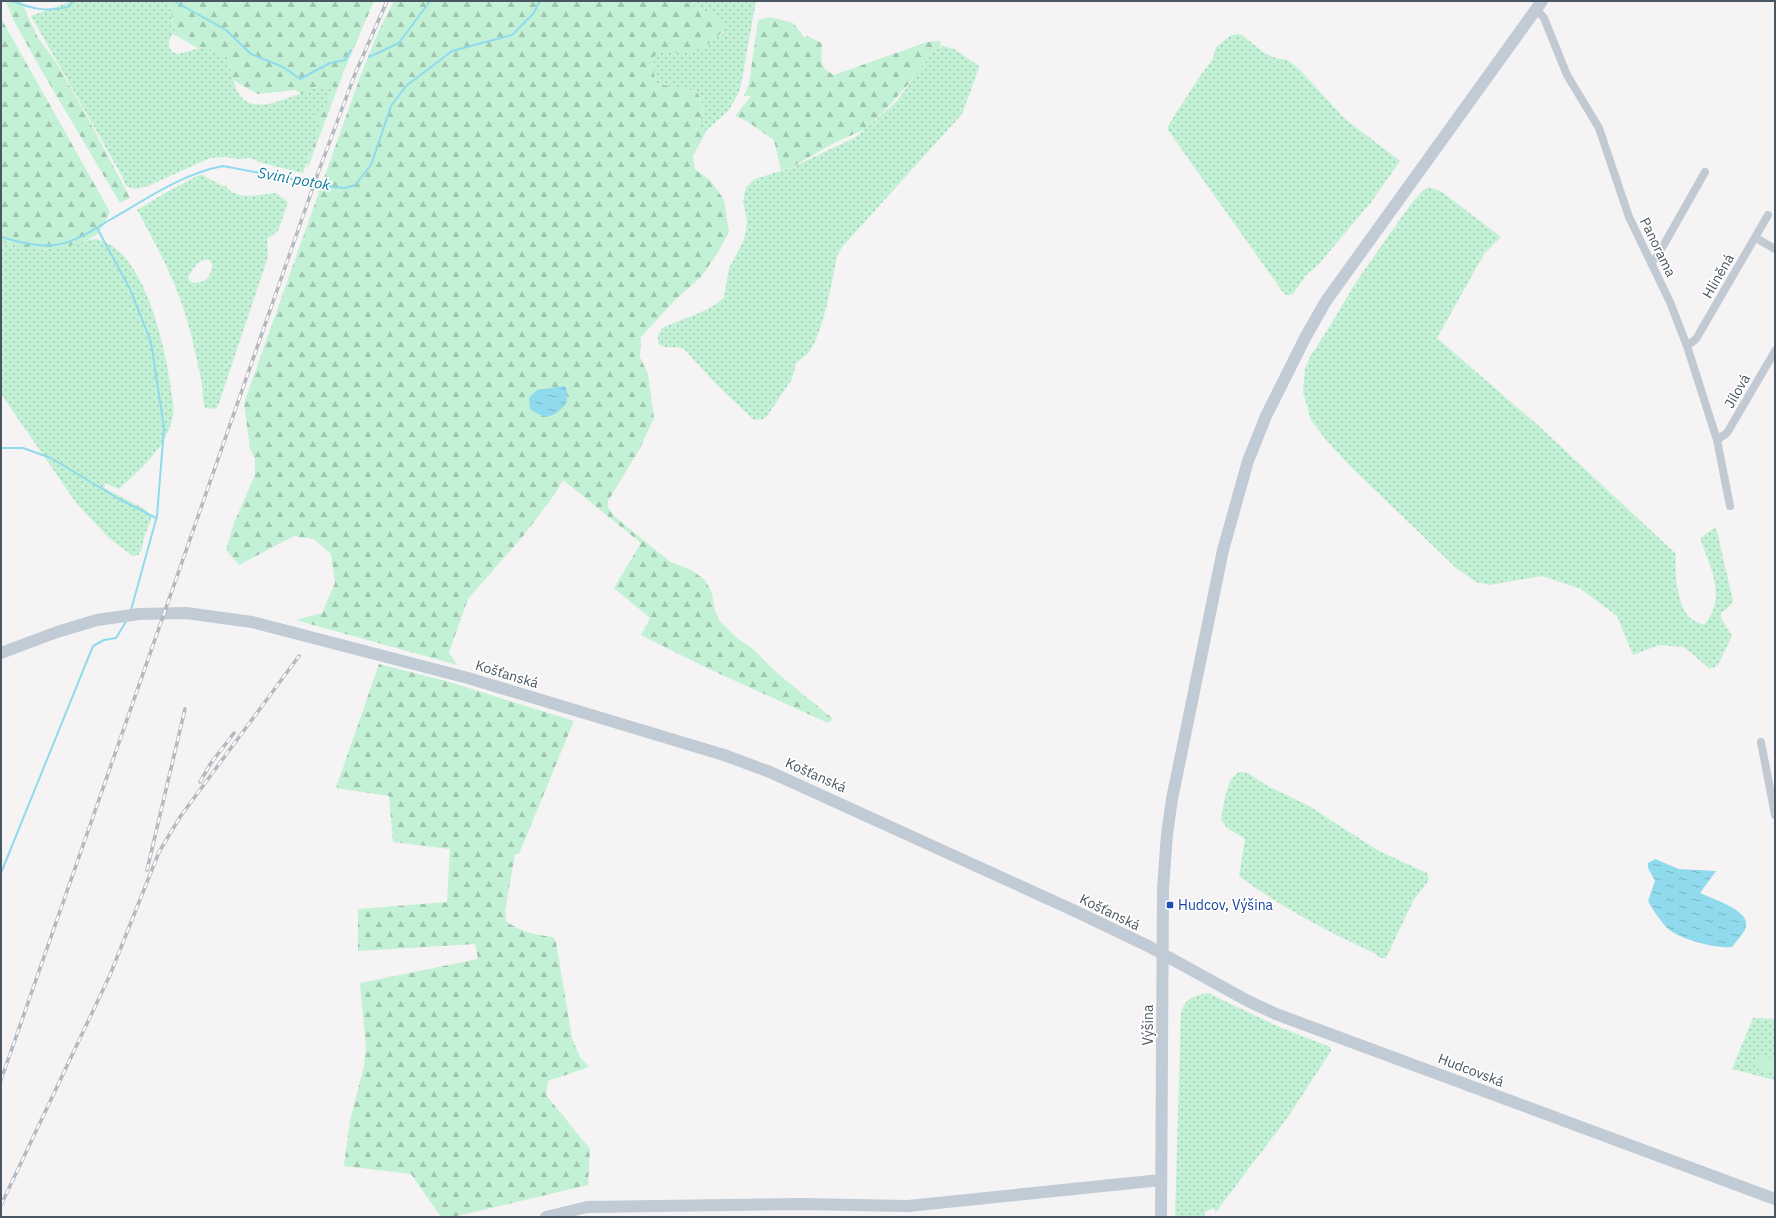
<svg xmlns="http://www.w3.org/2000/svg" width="1776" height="1218" viewBox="0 0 1776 1218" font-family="'IBM Plex Sans',sans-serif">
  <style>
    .grass { fill: url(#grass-dots); fill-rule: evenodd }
    .forest { fill: url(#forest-firs); fill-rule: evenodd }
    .pitch { fill: #c3f1d5 }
    .water { fill: url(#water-ripples) }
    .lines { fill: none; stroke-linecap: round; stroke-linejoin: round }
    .stream { stroke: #90daee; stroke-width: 2 }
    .street { stroke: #c1cad2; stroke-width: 8 }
    .secondary { stroke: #c1cbd6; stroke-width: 12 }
    .rail-casing { stroke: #b5b8bd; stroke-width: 3.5 }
    .rail { stroke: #fff; stroke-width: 2; stroke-dasharray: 6; stroke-linecap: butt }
    .transit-dot { fill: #1a4fb4; stroke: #fff; stroke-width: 1.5 }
    .labels { text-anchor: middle; stroke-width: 3.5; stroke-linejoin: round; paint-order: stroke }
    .street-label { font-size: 14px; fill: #4a5661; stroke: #fff }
    .transit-label { font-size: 14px; fill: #164399; stroke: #fff; text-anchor: start }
    .water-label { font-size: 15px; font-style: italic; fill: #0c7c9b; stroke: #fff }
  </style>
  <defs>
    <pattern id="grass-dots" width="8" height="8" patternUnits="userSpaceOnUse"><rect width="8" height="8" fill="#c3f1d5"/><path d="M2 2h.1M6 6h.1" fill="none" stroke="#a0c6b0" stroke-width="1.8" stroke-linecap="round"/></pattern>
    <pattern id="forest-firs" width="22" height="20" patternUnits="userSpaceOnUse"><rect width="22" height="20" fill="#c3f1d5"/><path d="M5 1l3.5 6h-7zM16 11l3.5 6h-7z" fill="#a0c6b0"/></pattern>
    <pattern id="water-ripples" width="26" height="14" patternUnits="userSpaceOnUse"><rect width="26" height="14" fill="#90daee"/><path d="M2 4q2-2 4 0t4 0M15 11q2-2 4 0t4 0" fill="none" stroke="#78b4c4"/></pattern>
  </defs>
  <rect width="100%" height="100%" fill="#f5f3f3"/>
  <!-- grass -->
  <path class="grass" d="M 72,1 L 169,1 L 175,32 C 169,38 166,44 172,52 L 178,54 L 204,47 L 228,57 C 231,71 233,87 242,98 C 258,116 297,93 315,88 C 320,86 327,86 333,86 L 327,105 L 323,107 L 320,125 L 303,173 L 262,163 L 250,158 L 240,159 L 224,157 L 210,158 L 148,186 L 134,189 L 126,186 L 122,176 L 31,16 Z
    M 683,1 L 756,1 L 740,90 L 729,110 L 707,130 L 696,130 C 703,114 706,107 697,92 L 655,83 L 653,58 L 660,50 C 690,53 699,52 723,33 L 718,17 Z
    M 1237,34 L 1242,35 L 1263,52 L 1275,58 L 1288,60 L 1301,71 L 1344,118 L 1400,161 L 1372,201 L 1318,265 L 1306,275 L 1293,294 C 1288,297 1285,295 1282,291 L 1168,130 L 1168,126 L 1178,110 L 1202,73 L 1212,61 L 1216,47 L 1230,36 Z
    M 943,46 L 954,49 L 978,65 L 979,68 L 962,114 L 842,247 L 837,256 C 832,282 824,329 810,351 C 806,356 800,359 796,363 L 792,379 L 767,416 L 763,419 L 754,420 L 716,384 L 684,349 C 675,345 667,350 659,344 C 657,338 658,334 662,328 C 679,320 714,310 724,297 L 729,268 L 743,242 L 746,232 L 747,220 L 743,201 L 746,187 L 755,179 L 793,167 L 856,137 L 897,101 L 932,52 Z
    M 201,174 L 222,186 L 226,186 C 237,202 259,194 276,193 L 288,202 L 278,231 L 267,239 L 268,257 L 219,403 L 216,409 L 205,408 C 202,400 203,392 202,384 C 198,365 194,346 189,327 C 178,285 158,248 137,210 L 165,193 ZM 203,260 L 209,260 L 212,264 C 212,277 204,285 191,282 L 188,278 C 191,271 196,263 203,260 Z
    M 1429,187 L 1442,192 L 1501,237 L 1484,254 L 1437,338 L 1541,428 L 1676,554 C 1674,570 1677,606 1690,618 C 1693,621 1700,623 1704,625 C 1727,597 1711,569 1700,538 L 1716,527 L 1733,601 L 1731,605 L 1721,613 L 1721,618 L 1732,636 L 1718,665 L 1710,669 L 1684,647 L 1659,645 L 1633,655 L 1617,616 L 1581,589 L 1542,576 L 1489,585 L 1476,582 L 1456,568 L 1349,465 L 1327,441 L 1311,420 L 1303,392 L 1305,368 L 1311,355 L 1330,326 L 1356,282 L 1408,208 L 1422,191 Z
    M 95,239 C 143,246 164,343 170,383 C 171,393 175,407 173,416 C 167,447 141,469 119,489 L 105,483 L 104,488 L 145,509 L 151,516 L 151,520 L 145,534 L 141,551 L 138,555 L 133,556 L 109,538 L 77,504 L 1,394 L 1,242 L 44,250 Z
    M 1239,772 L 1248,773 L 1268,786 L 1309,806 L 1379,851 L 1427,873 L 1429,879 L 1428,881 L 1413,901 L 1386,958 L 1380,958 L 1376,954 C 1330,933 1279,906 1239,876 L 1245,839 L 1226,827 L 1221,819 C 1224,805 1226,779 1239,772 Z
    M 1208,993 L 1277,1026 L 1330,1047 L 1331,1051 L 1288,1117 L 1216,1212 L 1213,1208 L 1205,1212 L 1205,1217 L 1175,1217 L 1181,1013 C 1185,998 1194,996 1208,993 Z
    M 1753,1018 L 1775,1019 L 1775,1080 L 1732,1069 Z"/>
  <!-- forest -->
  <path class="forest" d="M 6,1 L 21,1 L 38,38 L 54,59 L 84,111 L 130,198 L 120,203 L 43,73 L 14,21 Z
    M 169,1 L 374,1 L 344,71 L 307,170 L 308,159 L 320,125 L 314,113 L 327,105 L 333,86 L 315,87 L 302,94 L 295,90 L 258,94 L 233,80 L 228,57 L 204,47 L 198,48 L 173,34 L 175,32 Z
    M 394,1 L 683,1 L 718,17 L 726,25 C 719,40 700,52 683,53 C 676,53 667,51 660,50 L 653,58 L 655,83 L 697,92 C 706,107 703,114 696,129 L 707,130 L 693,156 L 695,169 L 710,180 L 724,200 L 729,232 L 717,254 L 701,277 L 675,300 L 641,337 L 640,357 L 648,374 L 654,418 L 639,450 L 608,501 L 608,507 L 614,516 L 669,561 L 691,570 L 705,580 L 712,593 L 714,608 L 719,620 L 737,638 L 753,649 L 776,672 L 833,719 L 828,723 L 709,669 L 641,635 L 650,618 L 614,588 L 641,543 L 563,480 L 554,495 L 524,535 L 468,599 L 449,652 L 457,665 L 296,620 L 322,613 L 335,583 L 331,554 L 314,539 L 294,536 L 239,565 L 226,550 L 234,523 L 255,475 L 255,460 L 250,448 L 244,403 L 360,77 L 379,30 ZM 563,386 L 568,399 L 537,390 Z
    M 770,17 L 793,23 L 805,38 L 807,36 L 822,43 C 822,60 817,66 834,75 L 927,42 L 940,41 L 941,46 L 932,52 L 913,79 L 886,109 L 865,129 L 832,144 L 792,167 L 781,170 L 774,140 L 748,122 L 735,116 L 751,96 L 744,96 L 749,84 L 758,20 Z
    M 1,18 L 110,212 L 99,233 L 88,240 L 68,246 L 39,250 L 1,242 Z
    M 379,664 L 446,681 L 574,721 L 519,854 L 515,854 L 505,911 L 506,921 C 519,932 536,935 553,937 L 556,942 L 572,1038 L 580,1057 L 589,1067 L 548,1081 L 546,1095 L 590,1149 L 588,1185 L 453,1217 L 441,1217 L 411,1174 L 344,1166 L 350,1120 L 364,1066 L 366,1048 L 360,983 L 478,959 L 475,944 L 358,951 L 358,909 L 447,902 L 450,849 L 393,842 L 389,796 L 336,788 Z"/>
  <!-- pitch -->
  <path class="pitch" d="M 1757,1056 L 1775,1059 L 1775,1072 L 1755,1069 Z"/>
  <!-- water -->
  <path class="water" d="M 563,386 L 566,387 C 566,391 568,396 567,400 C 567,404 563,407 560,410 C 550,420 541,417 530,409 L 529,398 L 537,390 Z
    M 1655,859 L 1679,869 L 1716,871 L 1700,893 C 1712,899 1750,910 1746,926 C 1745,933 1736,941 1732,947 C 1716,949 1678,939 1666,927 C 1659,919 1653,910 1648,901 L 1655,881 L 1648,868 L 1648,863 Z"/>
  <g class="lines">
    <!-- stream -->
    <path class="stream" d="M 12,1 C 33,9 46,12 68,7 L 73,1
      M 174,1 L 226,30 L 251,54 L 283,67 L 300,79 L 330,63 L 345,60 L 351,50
      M 369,57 L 399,43 L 430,1
      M 97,228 L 130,289 L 151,342 L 164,428 L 157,516 L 131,610
      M 1,237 C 19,242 36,247 55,245 C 73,243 93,230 108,221 C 145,200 181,174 223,166 L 334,187 L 345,188 L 355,185 L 371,165 L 391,106 L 406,86 L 452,51 L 512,35 L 533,14 L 540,1
      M 1,448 L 23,448 L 51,458 L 119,499 L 156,518
      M 1,873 L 93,646 L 104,640 L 116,638 L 127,620"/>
    <!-- street -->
    <path class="street" d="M 1536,9 L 1544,18 L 1567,75 L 1599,128 L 1629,217 L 1670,302 L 1687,346 L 1717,440 L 1730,506
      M 1756,238 L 1775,249
      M 1651,263 L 1658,255 L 1705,172
      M 1687,346 L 1696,339 L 1768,215
      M 1717,440 L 1727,433 L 1775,351
      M 1761,742 L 1775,815"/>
    <!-- secondary -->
    <path class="secondary" d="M 1,653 L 57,632 L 97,620 L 139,614 L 186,613 L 252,622 L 468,678 L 724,755 L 770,772 L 1075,911 L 1150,947 L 1248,1001 L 1276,1014 L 1775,1199
      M 546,1217 L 587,1207 L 802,1204 L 908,1206 L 1161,1180
      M 1161,1217 L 1163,888 L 1167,834 L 1172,799 L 1223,550 L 1248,461 L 1266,416 L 1306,336 L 1326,301 L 1542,1"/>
    <defs>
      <path id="rail" d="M 200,782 L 211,763 L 234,733
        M 147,870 L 185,709
        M 1,1080 L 318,173 L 355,74 L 387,1
        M 1,1205 L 110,975 L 159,852 L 180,817 L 299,656"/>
    </defs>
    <!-- rail casing -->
    <use href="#rail" class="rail-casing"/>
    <!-- rail -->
    <use href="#rail" class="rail"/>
  </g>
  <!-- markers -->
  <rect class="transit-dot" x="1166" y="901" width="8" height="8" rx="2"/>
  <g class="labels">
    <!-- street labels -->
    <g class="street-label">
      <text transform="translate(1658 247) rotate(64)" y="5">Panorama</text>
      <text transform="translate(1718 276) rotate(-60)" y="5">Hliněná</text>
      <text transform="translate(1737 391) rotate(-60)" y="5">Jílová</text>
      <text transform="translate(507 674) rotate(17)" y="5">Košťanská</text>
      <text transform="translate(816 775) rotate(24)" y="5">Košťanská</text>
      <text transform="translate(1110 912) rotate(26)" y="5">Košťanská</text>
      <text transform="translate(1148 1025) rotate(-90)" y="5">Výšina</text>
      <text transform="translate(1471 1070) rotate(21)" y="5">Hudcovská</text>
    </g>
    <!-- transit labels -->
    <g class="transit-label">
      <text x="1178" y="910">Hudcov, Výšina</text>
    </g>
    <!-- water labels -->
    <g class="water-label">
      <text transform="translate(294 179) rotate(10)" y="5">Sviní potok</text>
    </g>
  </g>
  <!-- border -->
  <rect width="1776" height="1218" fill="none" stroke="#4a5661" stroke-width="4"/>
</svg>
